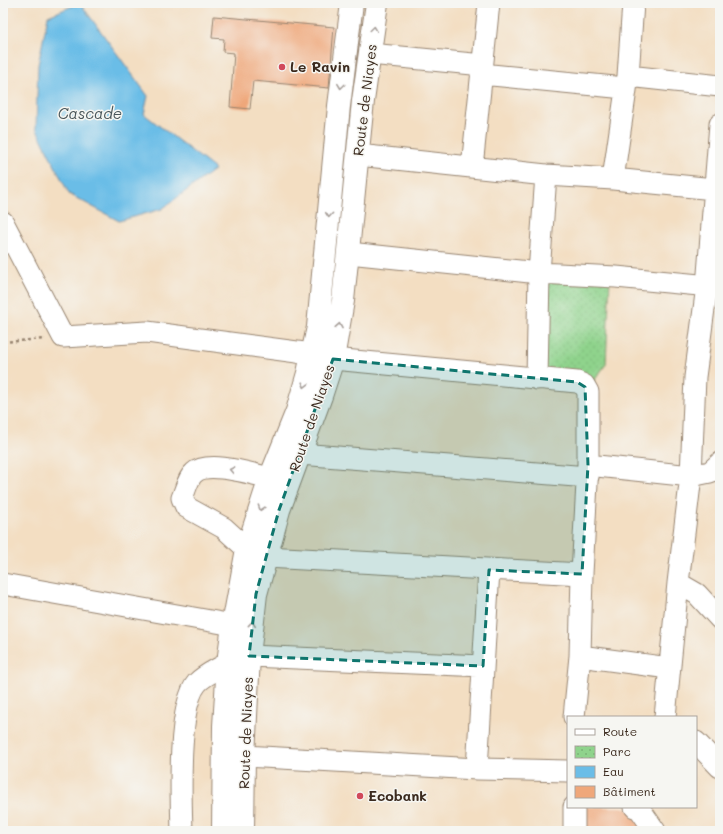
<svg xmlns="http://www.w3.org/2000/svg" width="723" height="834" viewBox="0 0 723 834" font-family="Mali,sans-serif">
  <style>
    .park { fill: url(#park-dots); stroke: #657e55 }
    .water { fill: #6bbde7; stroke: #537482 }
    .building { fill: #efa77a }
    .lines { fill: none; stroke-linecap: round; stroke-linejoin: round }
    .minor-casing { stroke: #978470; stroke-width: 23 }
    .major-casing { stroke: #978470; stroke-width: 24 }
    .path { stroke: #978470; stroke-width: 2.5; stroke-dasharray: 3 3; stroke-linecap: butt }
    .minor { stroke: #fff; stroke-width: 21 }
    .major { stroke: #fff; stroke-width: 22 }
    .oneway { stroke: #a79f9a }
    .marked { fill: #0f766e; fill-opacity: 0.2; stroke: #0f766e; stroke-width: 3; stroke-dasharray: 8 5; stroke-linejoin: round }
    .poi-dot { fill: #d1495b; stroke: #f6f6f2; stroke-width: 1.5 }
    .labels { text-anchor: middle; stroke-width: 3; stroke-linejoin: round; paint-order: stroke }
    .poi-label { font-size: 14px; font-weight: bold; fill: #3b2a1e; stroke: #f6f6f2; text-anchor: start }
    .street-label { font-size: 14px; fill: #3b2a1e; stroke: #f6f6f2 }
    .water-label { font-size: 15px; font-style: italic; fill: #49565a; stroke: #f6f6f2 }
  </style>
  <defs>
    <pattern id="park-dots" width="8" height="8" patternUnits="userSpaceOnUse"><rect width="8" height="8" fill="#8fd38c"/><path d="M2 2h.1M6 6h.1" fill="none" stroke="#7cb578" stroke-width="1.8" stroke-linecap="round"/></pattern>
  </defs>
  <rect width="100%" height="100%" fill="#f6f6f2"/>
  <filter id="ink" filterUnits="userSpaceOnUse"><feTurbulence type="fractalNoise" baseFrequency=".025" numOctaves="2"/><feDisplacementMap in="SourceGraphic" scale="8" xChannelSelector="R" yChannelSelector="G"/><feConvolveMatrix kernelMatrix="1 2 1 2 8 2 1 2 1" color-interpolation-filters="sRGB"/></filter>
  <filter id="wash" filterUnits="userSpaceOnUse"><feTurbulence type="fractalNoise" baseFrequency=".012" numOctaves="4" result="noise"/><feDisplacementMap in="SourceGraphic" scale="16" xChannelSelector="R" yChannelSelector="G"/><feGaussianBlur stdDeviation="0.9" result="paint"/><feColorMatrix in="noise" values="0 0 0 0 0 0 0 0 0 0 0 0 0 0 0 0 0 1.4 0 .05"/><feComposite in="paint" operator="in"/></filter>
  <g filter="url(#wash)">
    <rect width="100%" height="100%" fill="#f3dec2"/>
    <!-- park -->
    <path class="park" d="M 542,273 L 610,278 L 606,364 L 594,381 L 538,378 Z"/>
    <!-- water -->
    <path class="water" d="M 80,3 L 148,96 L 144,114 L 215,169 L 162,209 L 119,221 L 69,194 L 36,128 L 38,65 L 48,16 Z"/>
    <g id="blocks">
      <!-- building -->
      <path class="building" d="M 214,16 L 334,27 L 329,88 L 253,81 L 250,109 L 230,107 L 234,53 L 223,52 L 224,39 L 212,38 Z
        M 579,807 L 620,807 L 634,809 L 650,831 L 580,831 Z"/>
    </g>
  </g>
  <g filter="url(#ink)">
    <use href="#blocks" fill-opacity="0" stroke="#978470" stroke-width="1"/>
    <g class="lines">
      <defs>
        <path id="minor" d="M 370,54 L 483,65
          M 481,74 L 625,88
          M 628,76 L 720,86
          M 358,155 L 546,175 L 613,179 L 714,189
          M 472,167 L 489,3
          M 613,179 L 628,76 L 633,3
          M 3,222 L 63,337 L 147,332 L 312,354
          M 349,253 L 539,273 L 616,277 L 720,287
          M 333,359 L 577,382 L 584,385 L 588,392 L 588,465 L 582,574 L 580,656 L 574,717
          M 537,379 L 539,273 L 546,175
          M 300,454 L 588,477
          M 588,465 L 691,476 L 710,472 L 720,463
          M 247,549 L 224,528 L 186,507 L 182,498 C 185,491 188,478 194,473 C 208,460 252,474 270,478
          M 266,557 L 582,574
          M 678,583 L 697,594 L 720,619
          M 3,584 L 233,625
          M 249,656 L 483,666
          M 580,656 L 669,668
          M 665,717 L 678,583 L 691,476 L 695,377 L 707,286 L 720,124
          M 696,742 L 720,767
          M 244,756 L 477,769 L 568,771
          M 477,769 L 489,570
          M 635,807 L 639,808 L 655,831
          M 182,831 C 181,799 177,706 197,683 C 204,675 218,669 228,663
          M 574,831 L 574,807"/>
        <path id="major" d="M 223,831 L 224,726 L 228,663 L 233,625 L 247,549 L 270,478 L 297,411 L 308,373 L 318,327 L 339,106 L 352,3
          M 243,831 L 244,756 L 249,656 L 256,594 L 279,510 L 321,396 L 333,359 L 343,301 L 363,101 L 377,3"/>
      </defs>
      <!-- minor casing -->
      <use href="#minor" class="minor-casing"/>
      <!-- major casing -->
      <use href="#major" class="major-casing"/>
      <!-- path -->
      <path class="path" d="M 3,342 L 45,339"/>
      <!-- minor -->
      <use href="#minor" class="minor"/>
      <!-- major -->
      <use href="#major" class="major"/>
    </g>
    <!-- one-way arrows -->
    <defs><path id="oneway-chevron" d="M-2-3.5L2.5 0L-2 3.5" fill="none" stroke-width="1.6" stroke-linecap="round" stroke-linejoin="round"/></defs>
    <g class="oneway">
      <use href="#oneway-chevron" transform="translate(374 29) rotate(-82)"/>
      <use href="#oneway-chevron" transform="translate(341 86) rotate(97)"/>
      <use href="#oneway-chevron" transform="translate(329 215) rotate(95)"/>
      <use href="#oneway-chevron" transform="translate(339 326) rotate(-80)"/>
      <use href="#oneway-chevron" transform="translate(305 385) rotate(105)"/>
      <use href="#oneway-chevron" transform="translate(232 470) rotate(-169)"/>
      <use href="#oneway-chevron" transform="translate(261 508) rotate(108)"/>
      <use href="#oneway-chevron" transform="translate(252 624) rotate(-84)"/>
    </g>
  </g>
  <!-- marked area -->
  <path class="marked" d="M 333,359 L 577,382 L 585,387 L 588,465 L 582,574 L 489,570 L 483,666 L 249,656 L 256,594 L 279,510 Z"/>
  <!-- markers -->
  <g class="poi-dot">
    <circle cx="282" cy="67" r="4"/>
    <circle cx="360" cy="796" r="4"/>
  </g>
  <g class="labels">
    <!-- poi labels -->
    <g class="poi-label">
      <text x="290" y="72">Le Ravin</text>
      <text x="368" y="801">Ecobank</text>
    </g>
    <!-- street labels -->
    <g class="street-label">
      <text transform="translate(365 100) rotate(-83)" y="5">Route de Niayes</text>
      <text transform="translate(312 418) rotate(-71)" y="5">Route de Niayes</text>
      <text transform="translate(246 733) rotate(-88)" y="5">Route de Niayes</text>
    </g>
    <!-- water labels -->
    <g class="water-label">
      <text x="90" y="119">Cascade</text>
    </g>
  </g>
  <!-- margin -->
  <rect width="723" height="834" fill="none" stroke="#f6f6f2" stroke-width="16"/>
  <!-- legend -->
  <rect x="567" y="716" width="130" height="92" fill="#f6f6f2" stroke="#aba49d"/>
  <rect x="575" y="729" width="20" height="6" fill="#ffffff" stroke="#aba49d"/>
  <text x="603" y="736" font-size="12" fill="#3b2a1e">Route</text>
  <rect x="575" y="746" width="20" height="12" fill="url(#park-dots)" stroke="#aba49d"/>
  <text x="603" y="756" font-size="12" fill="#3b2a1e">Parc</text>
  <rect x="575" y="766" width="20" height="12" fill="#6bbde7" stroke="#aba49d"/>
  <text x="603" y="776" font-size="12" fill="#3b2a1e">Eau</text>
  <rect x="575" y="786" width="20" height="12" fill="#efa77a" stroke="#aba49d"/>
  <text x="603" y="796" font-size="12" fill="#3b2a1e">Bâtiment</text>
</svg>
